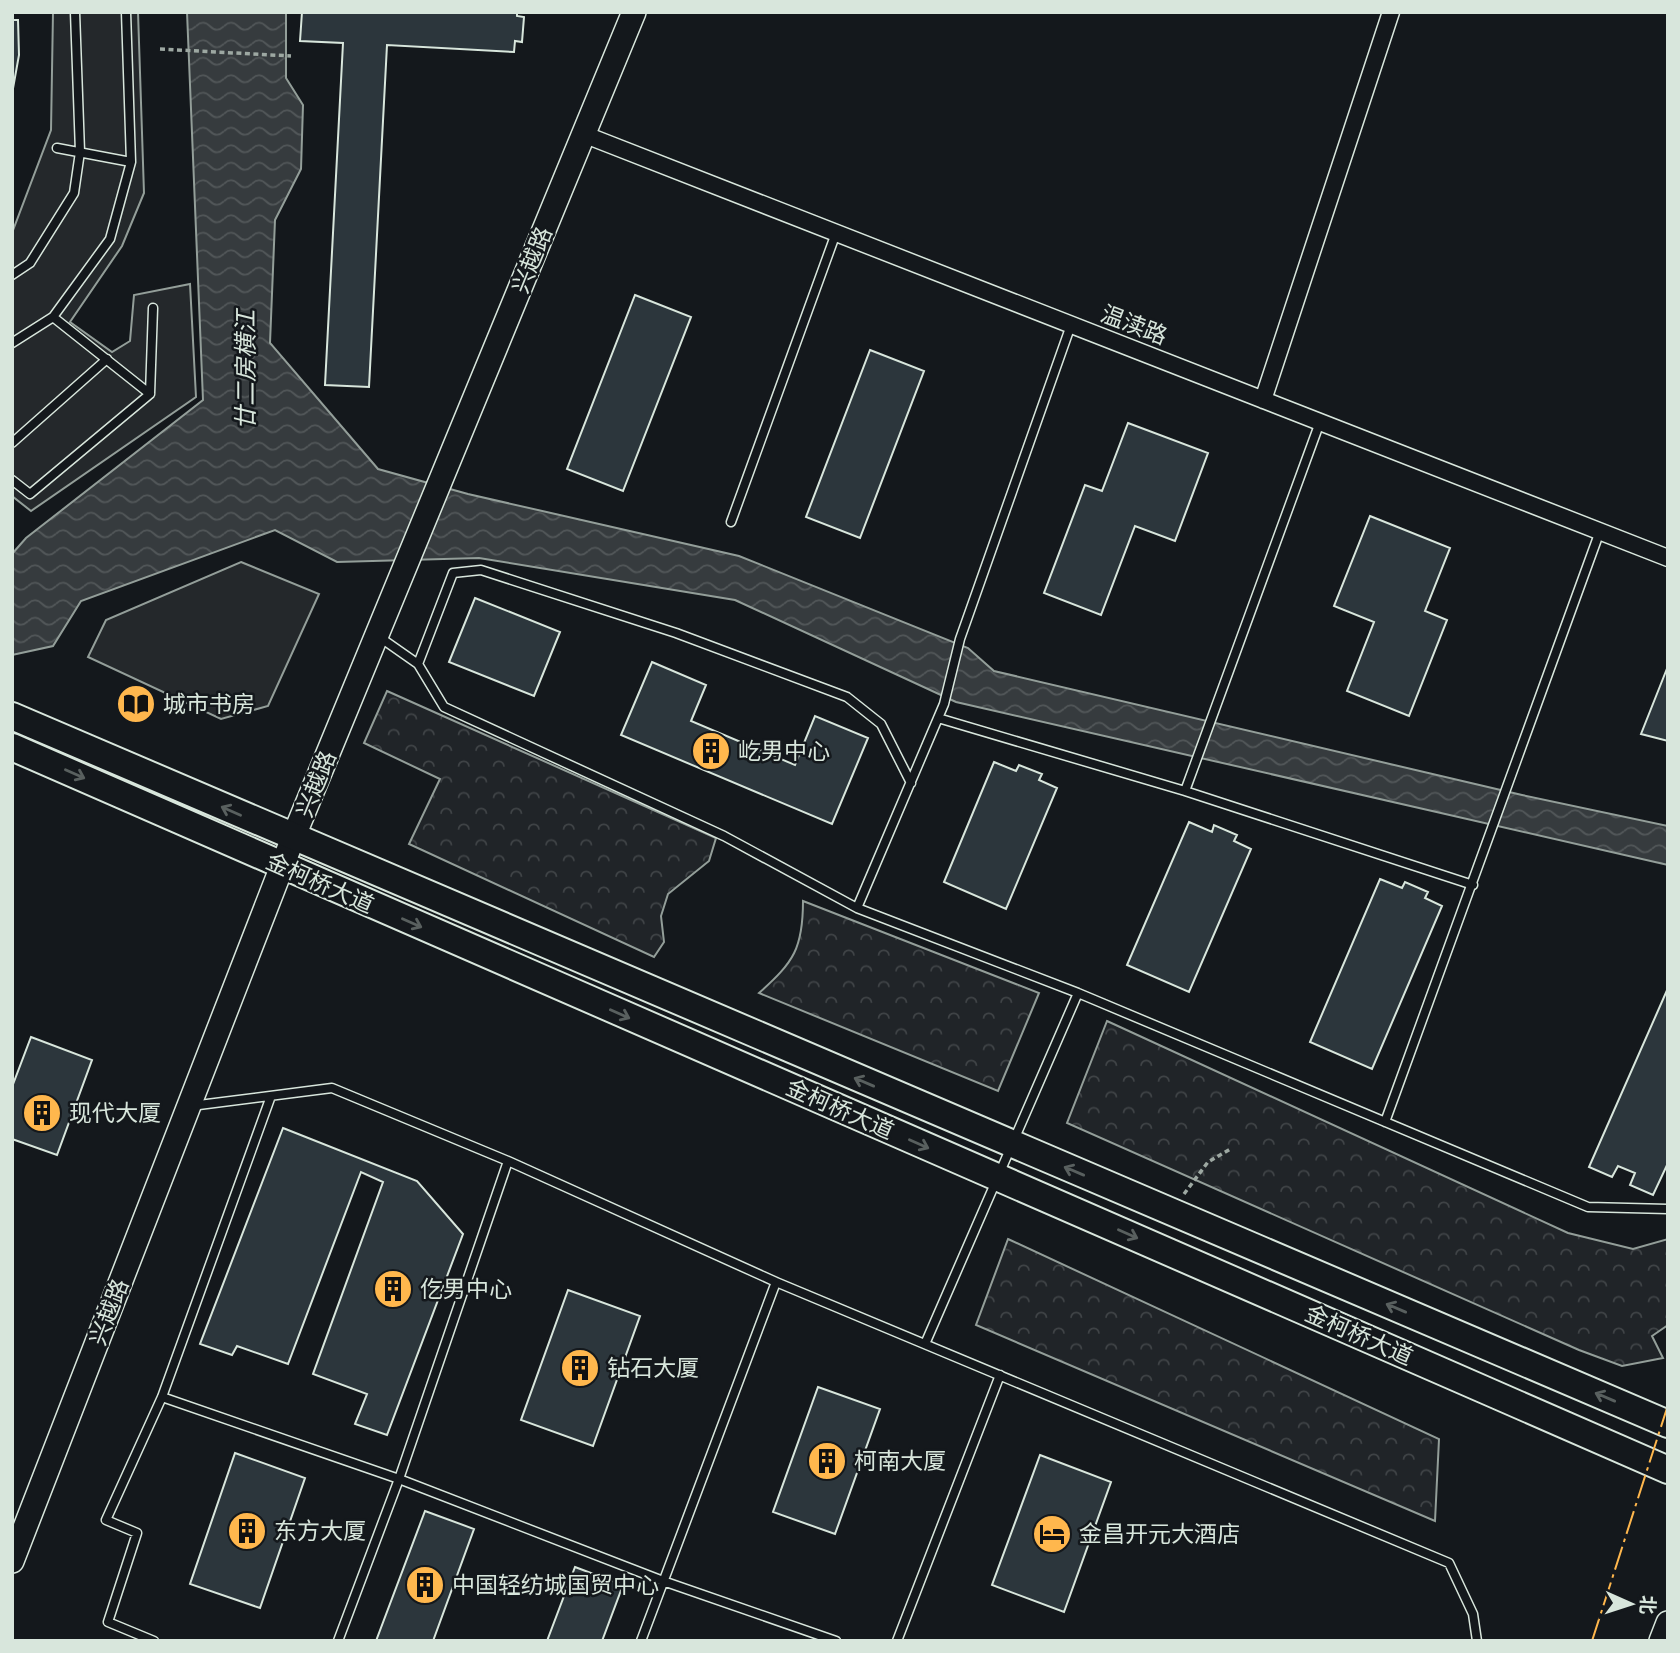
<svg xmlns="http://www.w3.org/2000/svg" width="1680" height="1653" viewBox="0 0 1680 1653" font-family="'Exo 2','Noto Sans SC',sans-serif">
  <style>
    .forest { fill: url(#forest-crowns); stroke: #939e99; stroke-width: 2 }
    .parking { fill: #24282b; stroke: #939e99; stroke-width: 2 }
    .water { fill: url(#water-waves); stroke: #939e99; stroke-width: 2 }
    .building { fill: #2c363c; stroke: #d8e6dc; stroke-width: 2 }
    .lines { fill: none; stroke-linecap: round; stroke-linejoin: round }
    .lane-casing { stroke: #d8e6dc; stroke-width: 11 }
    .street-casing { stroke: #d8e6dc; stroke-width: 19 }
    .secondary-casing { stroke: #d8e6dc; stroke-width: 26 }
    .primary-casing { stroke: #d8e6dc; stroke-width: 30 }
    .path { stroke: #9da8a2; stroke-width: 3.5; stroke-dasharray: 5 3.5; stroke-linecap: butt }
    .lane { stroke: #14181c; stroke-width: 8 }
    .street { stroke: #14181c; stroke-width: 16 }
    .secondary { stroke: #14181c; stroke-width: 23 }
    .primary { stroke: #14181c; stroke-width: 26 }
    .power { stroke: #ffb74d; stroke-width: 2; stroke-dasharray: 24 5 3.5 5; stroke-linecap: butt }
    .oneway { stroke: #59605f }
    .labels { text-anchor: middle; stroke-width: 5; stroke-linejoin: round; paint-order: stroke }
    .street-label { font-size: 23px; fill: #d8e6dc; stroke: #14181c }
    .poi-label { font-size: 23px; fill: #d8e6dc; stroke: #14181c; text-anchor: start }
    .water-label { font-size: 24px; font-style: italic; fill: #d8e6dc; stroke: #14181c }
  </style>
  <defs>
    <pattern id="forest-crowns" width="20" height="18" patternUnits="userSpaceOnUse" patternTransform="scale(1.75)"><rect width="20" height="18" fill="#202428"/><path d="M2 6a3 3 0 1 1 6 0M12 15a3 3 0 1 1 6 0" fill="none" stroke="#404447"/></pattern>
    <pattern id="water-waves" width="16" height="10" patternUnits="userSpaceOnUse" patternTransform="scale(1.75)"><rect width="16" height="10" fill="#363b3e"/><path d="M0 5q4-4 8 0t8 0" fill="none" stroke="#525759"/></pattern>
  </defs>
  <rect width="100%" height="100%" fill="#14181c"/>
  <!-- forest -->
  <path class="forest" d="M 387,691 L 716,838 L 709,861 L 668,894 L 661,916 L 664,942 L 654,957 L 409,844 L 440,779 L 364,743 Z
    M 803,901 L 1039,993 L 998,1091 L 759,993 C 794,962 803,948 803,901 Z
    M 1107,1021 L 1568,1233 L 1633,1249 L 1668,1239 L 1668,1325 L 1652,1336 L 1663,1358 L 1622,1366 L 1579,1350 L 1067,1123 Z
    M 1008,1239 L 1439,1439 L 1435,1521 L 976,1325 Z"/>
  <!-- parking -->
  <path class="parking" d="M 53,12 L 138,12 L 144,193 L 122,246 L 70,322 L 112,352 L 130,341 L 134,295 L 190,284 L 196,397 L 31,511 L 12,496 L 12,233 L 51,130 Z
    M 241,562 L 319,594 L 268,706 L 221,719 L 88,657 L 106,620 Z"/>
  <!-- water -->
  <path class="water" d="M 187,12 L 286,12 L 286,78 L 303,105 L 301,169 L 275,220 L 270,343 L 378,469 L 468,494 L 739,556 L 968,648 L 994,671 L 1522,795 L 1668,826 L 1668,865 L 956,702 L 735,600 L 479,558 L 337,562 L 275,530 L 81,601 L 53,646 L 12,655 L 12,554 L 26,538 L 203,400 Z"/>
  <!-- building -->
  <path class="building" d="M 302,12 L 517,12 L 517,16 L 524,17 L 522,42 L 515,41 L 514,52 L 387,45 L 369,387 L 325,385 L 343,43 L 300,41 Z
    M 12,20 L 18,20 L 19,55 L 12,94 Z
    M 635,295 L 691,317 L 623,491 L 567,469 Z
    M 870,350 L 924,371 L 860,538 L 806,517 Z
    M 1128,423 L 1208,453 L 1175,541 L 1135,526 L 1101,615 L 1044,593 L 1085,485 L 1102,491 Z
    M 1370,516 L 1450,548 L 1425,611 L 1447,620 L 1409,716 L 1347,691 L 1374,622 L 1334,606 Z
    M 475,598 L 560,632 L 534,696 L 449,662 Z
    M 652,662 L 706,685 L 691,721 L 795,765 L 815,716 L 868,738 L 832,824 L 621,735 Z
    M 1668,666 L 1668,741 L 1641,734 Z
    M 994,762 L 1016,771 L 1019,765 L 1042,774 L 1039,780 L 1057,788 L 1006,909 L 944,882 Z
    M 1189,822 L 1212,832 L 1214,825 L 1237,835 L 1234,841 L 1251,849 L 1189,992 L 1127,965 Z
    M 1380,879 L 1402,888 L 1405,882 L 1428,892 L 1425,898 L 1442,906 L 1372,1069 L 1310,1042 Z
    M 1668,988 L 1668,1163 L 1653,1195 L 1630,1185 L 1635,1173 L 1618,1166 L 1612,1177 L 1589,1167 Z
    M 31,1037 L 92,1060 L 57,1155 L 12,1139 L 12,1087 Z
    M 283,1128 L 417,1181 L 463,1234 L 387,1435 L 355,1424 L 367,1394 L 313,1374 L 383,1182 L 361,1172 L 288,1364 L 237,1346 L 232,1355 L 200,1344 Z
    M 568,1290 L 640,1316 L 593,1446 L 521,1420 Z
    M 818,1387 L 880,1409 L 835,1534 L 773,1512 Z
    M 235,1453 L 305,1478 L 260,1608 L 190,1584 Z
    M 1040,1455 L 1111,1482 L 1064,1612 L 992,1585 Z
    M 425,1511 L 474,1529 L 433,1641 L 376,1641 Z
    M 575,1567 L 623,1585 L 602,1641 L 547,1641 Z"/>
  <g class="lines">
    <defs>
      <path id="lane" d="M 57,148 L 131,162
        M 12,275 L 30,263 L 74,193 L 80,152 L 75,12
        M 53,317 L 150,394
        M 12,343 L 53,317 L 110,239 L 131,162 L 126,12
        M 12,443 L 107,359
        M 12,480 L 30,494 L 150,394 L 153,308
        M 731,522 L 836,233
        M 378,636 L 418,664 L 444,707 L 724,836 L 857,908 L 1078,993 L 1588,1207 L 1668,1209
        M 418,664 L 453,573 L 481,570 L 676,633 L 847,697 L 881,724 L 911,783
        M 938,718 L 1185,791 L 1473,885
        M 1185,791 L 1320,422
        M 857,908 L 944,704 L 960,639 L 1071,325
        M 191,1106 L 332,1088 L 508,1161 L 776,1282 L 1449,1563 L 1473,1614 L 1477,1641
        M 1385,1122 L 1600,531
        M 925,1344 L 1078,993
        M 162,1397 L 399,1479 L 663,1581 L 836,1641
        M 154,1641 L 108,1622 L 137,1533 L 106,1520 L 162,1397 L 271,1096
        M 338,1641 L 399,1479 L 508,1161
        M 641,1641 L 776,1282
        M 897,1641 L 1000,1375"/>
      <path id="street" d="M 583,134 L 1668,558
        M 1263,400 L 1391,12"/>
      <path id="secondary" d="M 12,1561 L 293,838 L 634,12
        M 1661,1641 L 1668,1623"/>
      <path id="primary" d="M 12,716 L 1668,1424
        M 12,747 L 1668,1470"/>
    </defs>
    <!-- lane casing -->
    <use href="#lane" class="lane-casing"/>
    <!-- street casing -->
    <use href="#street" class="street-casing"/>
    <!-- secondary casing -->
    <use href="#secondary" class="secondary-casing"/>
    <!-- primary casing -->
    <use href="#primary" class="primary-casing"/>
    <!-- path -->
    <path class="path" d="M 160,49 L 291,56
      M 1184,1194 L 1208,1162 L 1232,1148"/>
    <!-- lane -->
    <use href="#lane" class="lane"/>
    <!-- street -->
    <use href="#street" class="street"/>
    <!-- secondary -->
    <use href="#secondary" class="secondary"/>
    <!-- primary -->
    <use href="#primary" class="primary"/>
    <!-- power -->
    <path class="power" d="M 1592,1641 L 1668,1405"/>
  </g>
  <!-- one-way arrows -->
  <defs><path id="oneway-shaft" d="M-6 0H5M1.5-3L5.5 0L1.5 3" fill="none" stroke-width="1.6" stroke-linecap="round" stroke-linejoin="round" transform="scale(1.75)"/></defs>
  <g class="oneway">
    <use href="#oneway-shaft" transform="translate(75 774) rotate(24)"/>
    <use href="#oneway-shaft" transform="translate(231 811) rotate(-156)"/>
    <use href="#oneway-shaft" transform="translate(412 923) rotate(24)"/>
    <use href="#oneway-shaft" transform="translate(620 1014) rotate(24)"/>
    <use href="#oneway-shaft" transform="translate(864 1082) rotate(-157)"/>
    <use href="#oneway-shaft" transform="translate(919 1144) rotate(24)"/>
    <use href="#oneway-shaft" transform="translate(1074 1171) rotate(-157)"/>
    <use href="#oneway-shaft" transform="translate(1128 1234) rotate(24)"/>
    <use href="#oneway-shaft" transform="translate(1396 1308) rotate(-157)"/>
    <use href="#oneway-shaft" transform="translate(1605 1397) rotate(-157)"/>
  </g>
  <!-- icons -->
  <defs>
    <symbol id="library-disc" viewBox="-11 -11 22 22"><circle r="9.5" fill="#ffb74d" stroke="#14181c"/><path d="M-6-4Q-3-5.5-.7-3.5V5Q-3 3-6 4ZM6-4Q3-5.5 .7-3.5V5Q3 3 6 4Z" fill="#111"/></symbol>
    <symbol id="building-disc" viewBox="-11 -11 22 22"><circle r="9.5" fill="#ffb74d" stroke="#14181c"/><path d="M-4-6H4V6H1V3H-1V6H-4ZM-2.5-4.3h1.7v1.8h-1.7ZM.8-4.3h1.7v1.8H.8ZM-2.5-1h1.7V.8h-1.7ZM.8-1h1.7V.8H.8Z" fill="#111"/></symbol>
    <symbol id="hotel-disc" viewBox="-11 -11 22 22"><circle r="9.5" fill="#ffb74d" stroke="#14181c"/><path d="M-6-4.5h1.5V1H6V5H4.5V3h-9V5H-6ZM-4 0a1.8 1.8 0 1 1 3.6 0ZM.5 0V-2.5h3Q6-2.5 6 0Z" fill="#111"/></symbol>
  </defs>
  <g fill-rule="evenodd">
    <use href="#library-disc" x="114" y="682" width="44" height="44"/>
    <use href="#building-disc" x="689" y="729" width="44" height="44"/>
    <use href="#building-disc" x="20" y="1091" width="44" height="44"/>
    <use href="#building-disc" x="371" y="1267" width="44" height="44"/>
    <use href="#building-disc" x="558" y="1346" width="44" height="44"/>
    <use href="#building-disc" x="805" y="1439" width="44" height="44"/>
    <use href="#building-disc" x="225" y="1509" width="44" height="44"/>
    <use href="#hotel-disc" x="1030" y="1512" width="44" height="44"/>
    <use href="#building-disc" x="403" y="1563" width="44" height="44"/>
  </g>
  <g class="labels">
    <!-- street labels -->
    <g class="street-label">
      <text transform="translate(532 260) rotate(-68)" y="8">兴越路</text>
      <text transform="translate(1134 325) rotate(21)" y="8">温渎路</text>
      <text transform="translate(316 784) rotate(-68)" y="8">兴越路</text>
      <text transform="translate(320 883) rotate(24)" y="8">金柯桥大道</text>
      <text transform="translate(840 1109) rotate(24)" y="8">金柯桥大道</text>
      <text transform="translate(109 1312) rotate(-69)" y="8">兴越路</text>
      <text transform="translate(1359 1335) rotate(24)" y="8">金柯桥大道</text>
    </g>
    <!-- poi labels -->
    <g class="poi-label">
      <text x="163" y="712">城市书房</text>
      <text x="738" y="759">屹男中心</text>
      <text x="69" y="1121">现代大厦</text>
      <text x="420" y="1297">仡男中心</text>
      <text x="607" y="1376">钻石大厦</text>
      <text x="854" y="1469">柯南大厦</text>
      <text x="274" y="1539">东方大厦</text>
      <text x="1079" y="1542">金昌开元大酒店</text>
      <text x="452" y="1593">中国轻纺城国贸中心</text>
    </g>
    <!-- water labels -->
    <g class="water-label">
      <text transform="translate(246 370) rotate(-90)" y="8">廿二房横江</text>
    </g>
  </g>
  <!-- border -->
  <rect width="1680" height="1653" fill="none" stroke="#d8e6dc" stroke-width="28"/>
  <!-- north arrow -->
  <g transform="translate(1631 1604) rotate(93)" stroke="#14181c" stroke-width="5" paint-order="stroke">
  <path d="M0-5L12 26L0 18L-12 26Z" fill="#d8e6dc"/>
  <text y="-10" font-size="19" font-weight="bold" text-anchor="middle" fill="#d8e6dc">北</text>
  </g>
</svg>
